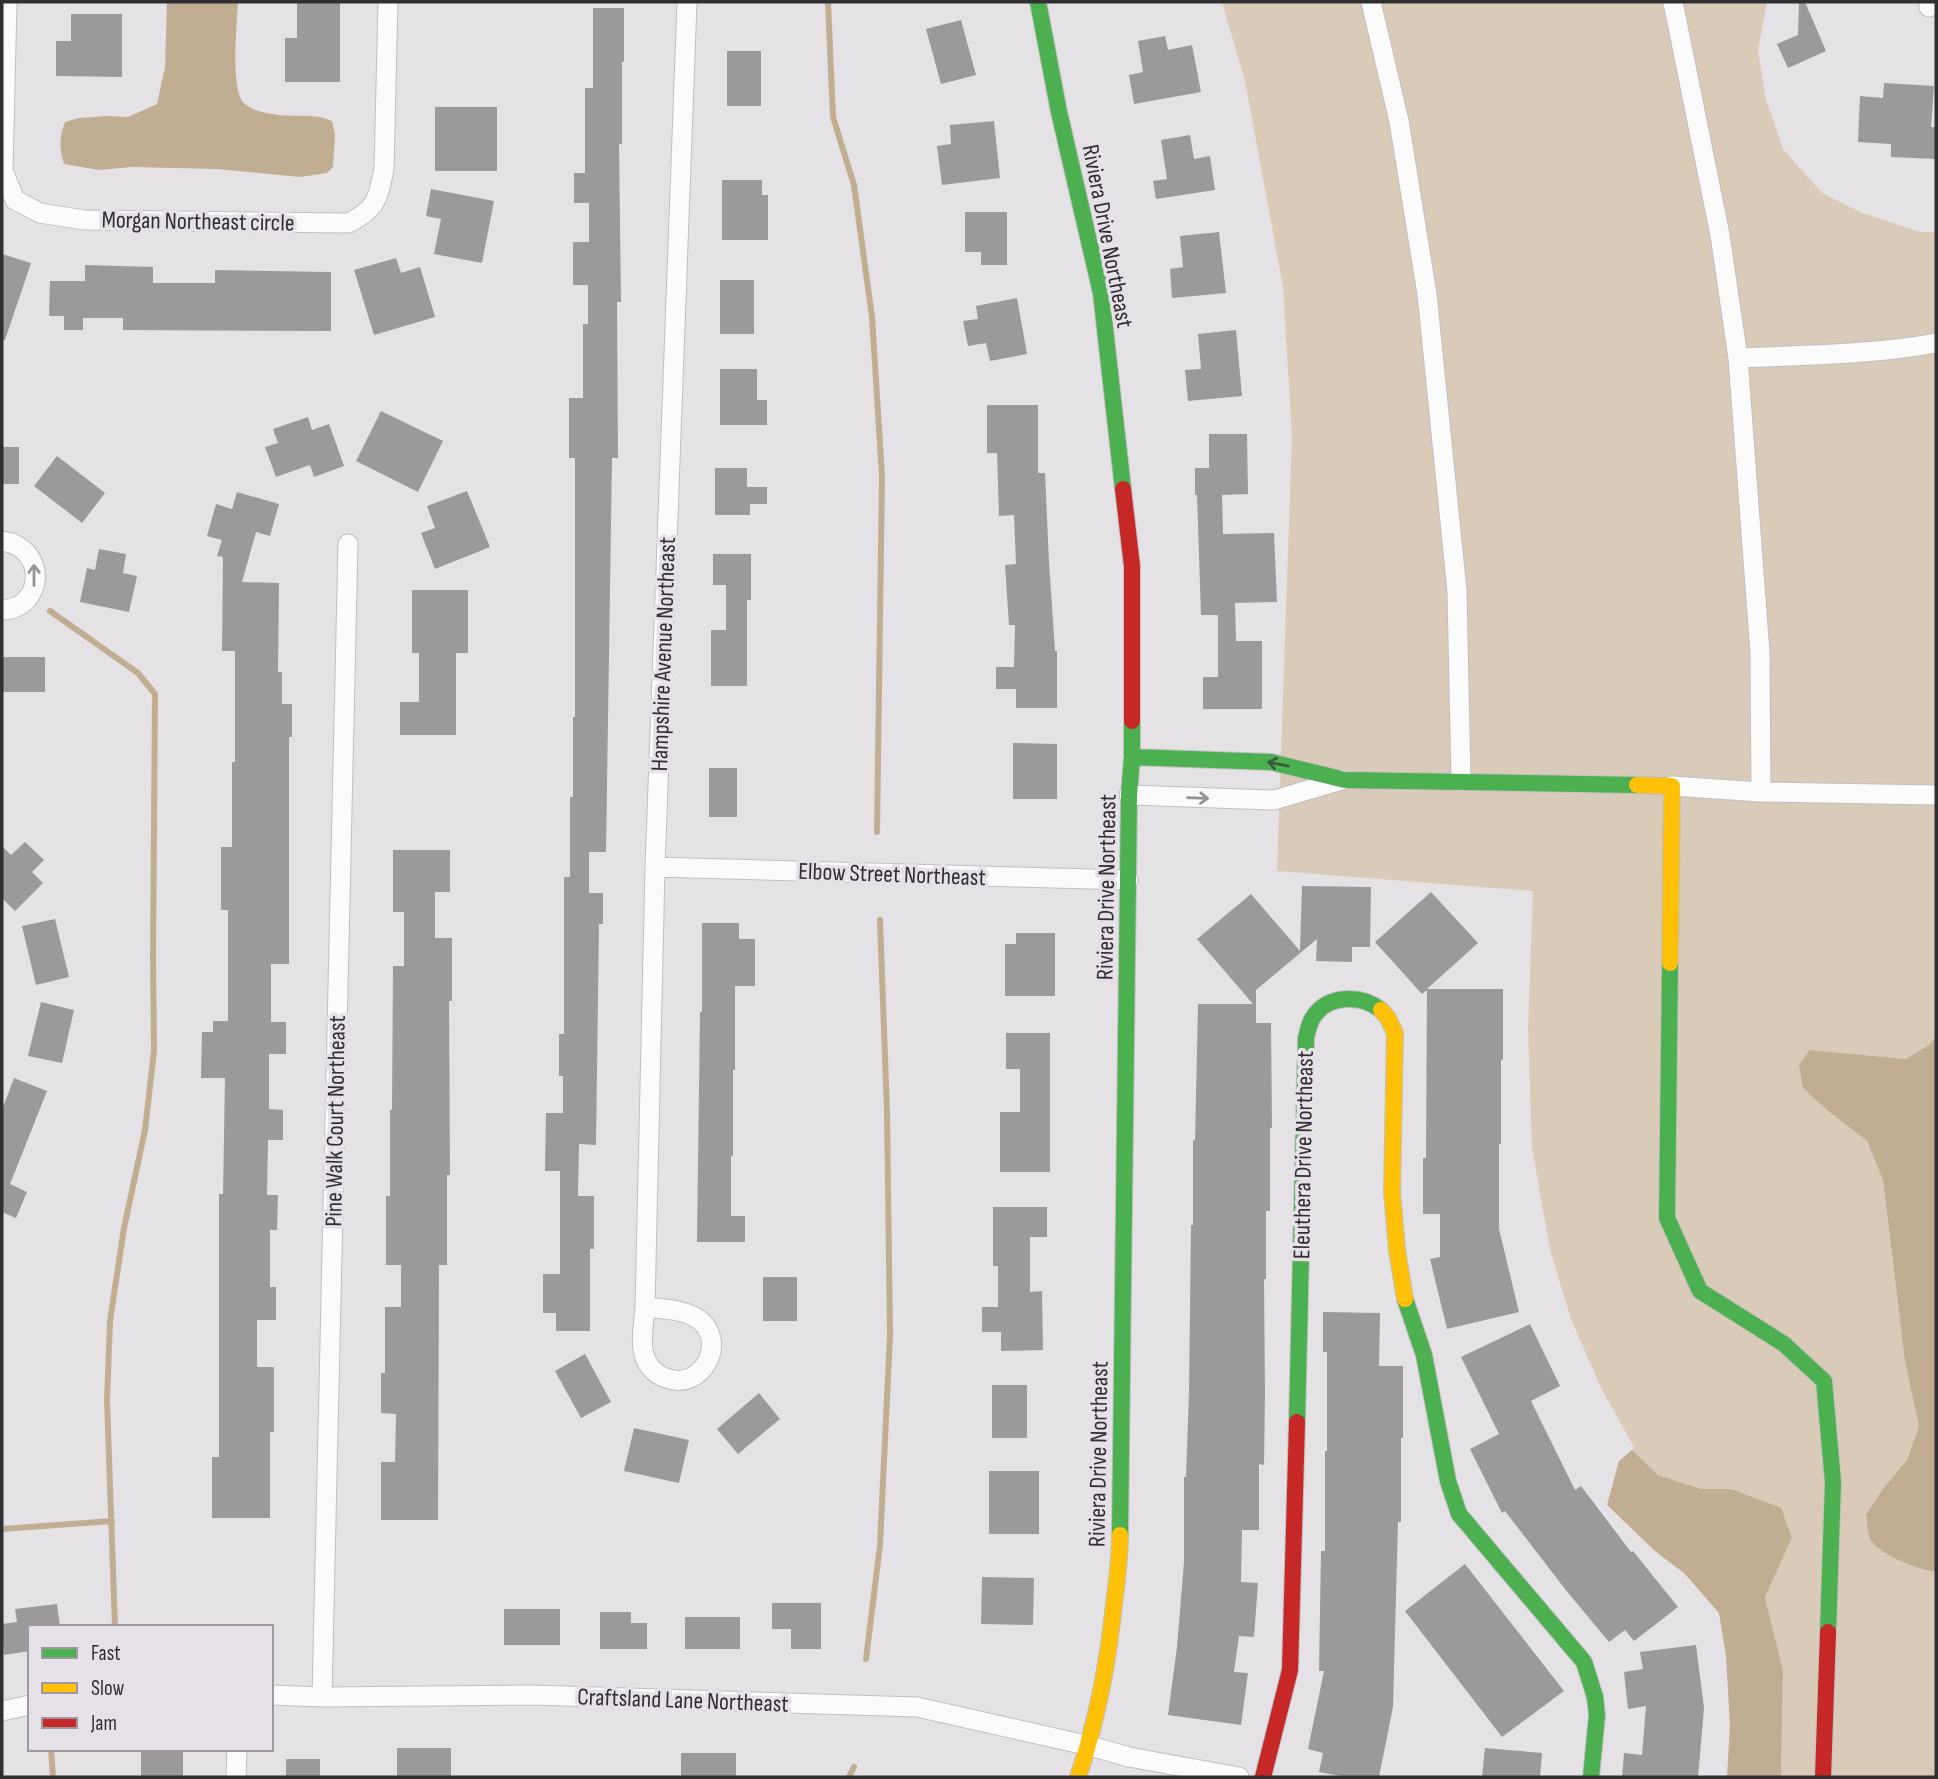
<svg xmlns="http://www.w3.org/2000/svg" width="1938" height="1779" viewBox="0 0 1938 1779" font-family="'Sofia Sans Condensed',sans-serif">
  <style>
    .green { fill: #d9cbb8 }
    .water { fill: #c1ae92 }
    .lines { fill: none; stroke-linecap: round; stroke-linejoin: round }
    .stream { stroke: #c1ae92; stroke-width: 6 }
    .building { fill: #9b999c }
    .street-casing { stroke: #c1bec1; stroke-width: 21 }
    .fast-casing { stroke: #c1bec1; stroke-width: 18 }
    .slow-casing { stroke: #c1bec1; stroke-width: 18 }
    .jam-casing { stroke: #c1bec1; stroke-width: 18 }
    .street { stroke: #fbfbfb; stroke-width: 19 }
    .fast { stroke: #4caf50; stroke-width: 16 }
    .slow { stroke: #ffc107; stroke-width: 16 }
    .jam { stroke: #c62828; stroke-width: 16 }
    .oneway { stroke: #969596 }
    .oneway2 { stroke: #3a5c3c }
    .labels { text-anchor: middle; stroke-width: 7; stroke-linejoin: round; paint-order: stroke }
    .street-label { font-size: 24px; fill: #312f32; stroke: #e6e0e8 }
  </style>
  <rect width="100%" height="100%" fill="#e5e2e6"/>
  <!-- green -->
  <path class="green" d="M 1222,2 L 1767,2 L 1758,50 L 1765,96 L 1783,149 L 1822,193 L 1863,213 L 1920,232 L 1936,232 L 1936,1036 L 1929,1045 L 1906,1059 L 1810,1050 L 1828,1111 L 1867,1141 L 1883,1180 L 1905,1362 L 1919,1426 L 1907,1460 L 1882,1490 L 1866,1515 C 1867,1522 1867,1532 1870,1538 C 1877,1555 1919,1569 1936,1572 L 1936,1777 L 1781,1777 L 1783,1670 L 1765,1597 L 1792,1538 L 1731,1489 L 1701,1489 L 1658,1475 L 1632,1450 L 1634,1447 L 1601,1388 L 1571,1319 L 1550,1250 L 1532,1147 L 1528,1028 L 1533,891 L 1277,871 L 1292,436 L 1283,287 L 1245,81 Z"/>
  <!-- water -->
  <path class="water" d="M 167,2 L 238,2 C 237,23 230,89 244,103 C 253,112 267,113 279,115 C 298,117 315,113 332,121 L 335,135 L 333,167 L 327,173 L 300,177 L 217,169 L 132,167 L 99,170 L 64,164 C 59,149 59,137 65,122 L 79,118 L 108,116 L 128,117 L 157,104 L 165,67 Z
    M 1936,1036 L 1936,1572 C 1918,1569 1884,1557 1872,1542 C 1867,1535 1867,1523 1866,1515 L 1882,1490 L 1907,1460 L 1919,1426 L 1905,1362 L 1883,1180 L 1867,1141 L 1828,1111 L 1803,1088 L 1799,1065 L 1810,1050 L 1906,1059 L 1929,1045 Z
    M 1632,1450 L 1658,1475 L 1701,1489 L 1731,1489 L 1781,1508 L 1792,1538 L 1765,1597 L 1783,1670 L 1781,1777 L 1727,1777 L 1730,1725 L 1726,1656 L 1719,1613 L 1685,1574 L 1655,1551 L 1607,1505 L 1619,1461 Z"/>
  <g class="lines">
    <!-- stream -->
    <path class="stream" d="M 828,2 L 833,117 L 854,185 L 872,317 L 882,476 L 877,832
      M 50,611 L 138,673 L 155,694 L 153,958 L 154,1051 L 145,1130 L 124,1228 L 110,1321 L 107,1400 L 115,1627
      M 2,1529 L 112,1521
      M 866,1659 L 880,1545 L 890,1335 L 887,1111 L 880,920
      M 51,1749 L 53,1777
      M 849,1777 L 854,1767"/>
  </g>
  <!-- building -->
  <path class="building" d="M 297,2 L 340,2 L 340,82 L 285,82 L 285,38 L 297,38 Z
    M 1799,2 L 1805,2 L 1826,51 L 1788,68 L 1777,44 L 1798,35 Z
    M 593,8 L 624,8 L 624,62 L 622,62 L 622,144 L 619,144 L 621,302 L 617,302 L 618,458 L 612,458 L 606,852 L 589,852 L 589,893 L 603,893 L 603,924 L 599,924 L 596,1145 L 579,1144 L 578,1196 L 594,1196 L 594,1249 L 590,1249 L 590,1331 L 556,1331 L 556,1313 L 543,1313 L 543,1274 L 560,1274 L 560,1171 L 545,1171 L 546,1113 L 563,1113 L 563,1076 L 559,1076 L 559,1034 L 564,1034 L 564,877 L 570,877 L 570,797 L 573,797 L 573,717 L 575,717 L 575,458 L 569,458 L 569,398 L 583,398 L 583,324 L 588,324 L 588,285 L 573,285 L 573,242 L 589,242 L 589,203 L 574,203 L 574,173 L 585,173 L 585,88 L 593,88 Z
    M 71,14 L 122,14 L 122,77 L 56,76 L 56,41 L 71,41 Z
    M 961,20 L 976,75 L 941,84 L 926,29 Z
    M 1165,36 L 1168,50 L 1192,45 L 1201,92 L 1134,104 L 1129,75 L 1143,72 L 1138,41 Z
    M 727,51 L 761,51 L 761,106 L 727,106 Z
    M 1884,83 L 1934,86 L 1931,127 L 1936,127 L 1936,159 L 1891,157 L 1891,144 L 1858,142 L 1860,96 L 1883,98 Z
    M 435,107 L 497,107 L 497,171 L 435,171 Z
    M 994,121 L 1000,178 L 942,185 L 937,146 L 951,144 L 950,125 Z
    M 1190,135 L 1194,159 L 1210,156 L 1215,190 L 1156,199 L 1153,181 L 1167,179 L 1161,140 Z
    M 722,180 L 762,180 L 762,195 L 768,195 L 768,240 L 722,240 Z
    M 431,189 L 494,201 L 482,263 L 434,254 L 441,219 L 426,216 Z
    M 965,212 L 1007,212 L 1007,265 L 981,265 L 981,252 L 965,252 Z
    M 1219,232 L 1226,293 L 1172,298 L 1170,269 L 1183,267 L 1180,236 Z
    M 2,254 L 31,263 L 5,340 L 2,340 Z
    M 396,258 L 401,273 L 420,267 L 435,317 L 374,335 L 354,270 Z
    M 85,265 L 153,267 L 153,283 L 215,283 L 215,270 L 331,272 L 331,331 L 123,330 L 123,318 L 83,318 L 83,330 L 64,330 L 64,316 L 49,316 L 50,281 L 85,281 Z
    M 720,280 L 754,280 L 754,334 L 720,334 Z
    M 1017,298 L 1027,354 L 990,361 L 986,343 L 968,346 L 963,321 L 978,319 L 976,306 Z
    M 1236,330 L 1242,396 L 1188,401 L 1185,370 L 1201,369 L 1198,334 Z
    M 720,369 L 757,369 L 757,400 L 767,400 L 767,425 L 720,425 Z
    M 987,405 L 1038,405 L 1038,473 L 1045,473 L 1049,562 L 1055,651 L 1057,651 L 1057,708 L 1016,708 L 1016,689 L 996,689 L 996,667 L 1014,667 L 1015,625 L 1009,625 L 1005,565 L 1016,564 L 1014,515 L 999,516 L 997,453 L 987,453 Z
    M 381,411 L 443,441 L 418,492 L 356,461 Z
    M 308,417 L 312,430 L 329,424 L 344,466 L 314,477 L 310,465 L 276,477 L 265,447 L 278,443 L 273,429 Z
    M 1209,434 L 1247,434 L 1248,494 L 1222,495 L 1223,534 L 1274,533 L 1277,602 L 1235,603 L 1236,641 L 1262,641 L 1262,709 L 1203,709 L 1203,677 L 1218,677 L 1218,615 L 1201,615 L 1197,495 L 1195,495 L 1195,468 L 1209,468 Z
    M 2,447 L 19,447 L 19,484 L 2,484 Z
    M 57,456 L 105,493 L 82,523 L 34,486 Z
    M 715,468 L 747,468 L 747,487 L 767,487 L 767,504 L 750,504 L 750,515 L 715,515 Z
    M 467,491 L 490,547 L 435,569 L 421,533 L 435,528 L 427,506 Z
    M 237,492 L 279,504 L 270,536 L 256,532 L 242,582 L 279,583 L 278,672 L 282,672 L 282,704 L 292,704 L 292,737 L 289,737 L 289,964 L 271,964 L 271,1022 L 286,1022 L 286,1054 L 269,1054 L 269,1109 L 283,1110 L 283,1140 L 268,1140 L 267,1195 L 278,1195 L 277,1230 L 270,1230 L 270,1287 L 276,1287 L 276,1320 L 257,1320 L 257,1367 L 274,1367 L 274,1432 L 270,1432 L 270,1518 L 212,1518 L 212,1457 L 219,1457 L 219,1194 L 223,1194 L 225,1078 L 201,1078 L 202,1032 L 213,1032 L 213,1021 L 228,1021 L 228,910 L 221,910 L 221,847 L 232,847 L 232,762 L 235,762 L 235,651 L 222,651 L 223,557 L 217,556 L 222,540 L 207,536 L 216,504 L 232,509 Z
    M 99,549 L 126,554 L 123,573 L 137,576 L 129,612 L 80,602 L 87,568 L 95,570 Z
    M 713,554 L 751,554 L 751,600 L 747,600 L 747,686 L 711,686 L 711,630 L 726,630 L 726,585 L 713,585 Z
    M 412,590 L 468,590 L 468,653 L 456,653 L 456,735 L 400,735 L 400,702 L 419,702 L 419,653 L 412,653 Z
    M 2,657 L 45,657 L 45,692 L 2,692 Z
    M 1013,743 L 1057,744 L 1057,799 L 1013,799 Z
    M 709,768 L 737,768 L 737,817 L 709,817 Z
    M 25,842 L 44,860 L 32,872 L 43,883 L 15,911 L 2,898 L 2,846 L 11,855 Z
    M 393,850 L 450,850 L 450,892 L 435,892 L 435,938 L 452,938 L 452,1001 L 449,1001 L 450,1175 L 447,1175 L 447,1265 L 439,1265 L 438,1520 L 381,1520 L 381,1462 L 395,1462 L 396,1414 L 381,1413 L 381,1373 L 385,1373 L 385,1307 L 401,1307 L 401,1265 L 386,1265 L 386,1196 L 390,1196 L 390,1110 L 392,1110 L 393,966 L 404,966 L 404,912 L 393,912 Z
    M 1302,886 L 1371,887 L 1370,947 L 1352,947 L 1352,962 L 1316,961 L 1317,939 L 1256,990 L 1256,1023 L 1271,1023 L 1272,1128 L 1270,1128 L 1270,1211 L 1266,1211 L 1266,1279 L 1264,1279 L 1265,1394 L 1264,1465 L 1259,1464 L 1259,1530 L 1242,1530 L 1241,1582 L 1258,1583 L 1254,1637 L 1239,1636 L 1234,1672 L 1248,1673 L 1241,1725 L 1168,1715 L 1177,1647 L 1184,1562 L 1184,1477 L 1186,1477 L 1189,1392 L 1191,1225 L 1193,1225 L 1193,1140 L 1195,1140 L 1198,1004 L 1253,1004 L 1197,939 L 1251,894 L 1300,951 Z
    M 1431,892 L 1478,943 L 1427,989 L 1503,989 L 1503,1060 L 1501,1060 L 1501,1144 L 1499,1144 L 1499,1229 L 1519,1312 L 1447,1329 L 1430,1259 L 1440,1257 L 1440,1214 L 1423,1214 L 1423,1158 L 1426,1158 L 1427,990 L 1422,994 L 1375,942 Z
    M 55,919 L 69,977 L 36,985 L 22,926 Z
    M 702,923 L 739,923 L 739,939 L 755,939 L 755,986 L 735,986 L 735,1070 L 733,1070 L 733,1156 L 731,1156 L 731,1216 L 745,1216 L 745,1242 L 697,1242 L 700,1012 L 702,1012 Z
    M 1016,933 L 1055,933 L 1055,996 L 1005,996 L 1005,944 L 1016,944 Z
    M 41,1002 L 74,1010 L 62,1063 L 28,1056 Z
    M 1006,1033 L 1050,1033 L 1050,1172 L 1000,1172 L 1000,1112 L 1020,1112 L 1020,1069 L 1006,1069 Z
    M 14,1078 L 47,1091 L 10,1184 L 27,1192 L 16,1218 L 2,1212 L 2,1110 Z
    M 993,1207 L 1047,1207 L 1047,1237 L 1030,1237 L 1030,1292 L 1042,1291 L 1043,1350 L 1001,1351 L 1001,1332 L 982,1332 L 982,1307 L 998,1307 L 998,1266 L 993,1266 Z
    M 763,1277 L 797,1277 L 797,1321 L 763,1321 Z
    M 1323,1312 L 1380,1313 L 1379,1366 L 1403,1366 L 1403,1438 L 1401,1438 L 1401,1522 L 1398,1522 L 1393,1707 L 1379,1777 L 1347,1777 L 1319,1772 L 1323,1753 L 1308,1749 L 1324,1671 L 1319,1671 L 1321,1551 L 1325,1551 L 1325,1451 L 1327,1451 L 1327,1352 L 1323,1352 Z
    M 1530,1324 L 1560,1386 L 1531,1401 L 1575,1490 L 1581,1486 L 1631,1552 L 1633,1551 L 1678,1607 L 1634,1641 L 1625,1630 L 1609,1642 L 1565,1589 L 1505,1511 L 1502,1513 L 1470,1449 L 1499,1434 L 1461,1357 Z
    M 585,1354 L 611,1402 L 581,1418 L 555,1371 Z
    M 992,1385 L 1027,1385 L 1027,1438 L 992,1438 Z
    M 759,1393 L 780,1419 L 738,1454 L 717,1429 Z
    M 634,1428 L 689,1440 L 679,1483 L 624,1471 Z
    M 989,1471 L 1039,1471 L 1039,1534 L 989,1534 Z
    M 1465,1564 L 1564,1691 L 1502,1737 L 1405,1611 Z
    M 982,1577 L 1034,1578 L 1033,1625 L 981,1624 Z
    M 772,1603 L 821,1603 L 821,1649 L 791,1649 L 791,1629 L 772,1629 Z
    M 57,1604 L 60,1627 L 30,1627 L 30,1651 L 4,1655 L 2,1624 L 17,1622 L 15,1609 Z
    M 504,1609 L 560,1609 L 560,1645 L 504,1645 Z
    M 600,1612 L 631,1612 L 631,1623 L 647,1623 L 647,1649 L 600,1649 Z
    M 685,1617 L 740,1617 L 740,1649 L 685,1649 Z
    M 1696,1645 L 1704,1708 L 1698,1777 L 1622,1777 L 1624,1753 L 1642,1755 L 1646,1706 L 1628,1709 L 1624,1672 L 1643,1669 L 1640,1652 Z
    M 397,1748 L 451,1748 L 451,1777 L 397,1777 Z
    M 1485,1748 L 1542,1753 L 1540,1777 L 1482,1777 Z
    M 141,1752 L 183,1752 L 183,1777 L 141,1777 Z
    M 681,1753 L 736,1753 L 736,1777 L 681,1777 Z
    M 286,1759 L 320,1759 L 320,1777 L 286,1777 Z"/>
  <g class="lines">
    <defs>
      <path id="street" d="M 7,2 L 3,171 L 15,200 L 40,213 L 84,220 L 349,223 C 377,208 378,199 384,169 L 388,2
        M 1371,2 L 1399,121 L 1427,294 L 1457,591 L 1461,781
        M 1929,7 L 1931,2
        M 1738,358 C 1804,355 1871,355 1936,343
        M 2,541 C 47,547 46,608 2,610
        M 1672,786 L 1761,792 L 1760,653 L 1738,358 L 1720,235 L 1673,2
        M 1761,792 L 1936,795
        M 1129,795 L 1274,800 L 1342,780
        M 655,867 L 1128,880
        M 645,1307 L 655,867 L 687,2
        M 645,1307 C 661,1309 684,1309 698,1319 C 729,1341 702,1392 666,1378 C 657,1375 650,1369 646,1360 C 639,1345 644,1323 645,1307 Z
        M 271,1695 L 322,1697 L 533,1695 L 917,1707 L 1090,1746 L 1129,1757 L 1239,1777
        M 322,1697 L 348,544
        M 2,1711 L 30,1705
        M 236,1777 L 237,1749"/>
      <path id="fast" d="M 1038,2 L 1059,112 L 1101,293 L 1123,489
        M 1132,757 L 1271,762 L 1345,780 L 1637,785
        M 1670,963 L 1667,1218 L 1700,1291 L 1784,1344 L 1824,1381 L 1833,1482 L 1828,1632
        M 1405,1299 L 1424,1355 L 1448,1481 L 1459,1514 L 1584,1662 L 1595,1697 L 1597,1715 L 1591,1777
        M 1297,1422 L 1306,1038 C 1308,1031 1309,1022 1314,1016 C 1329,994 1362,995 1381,1010
        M 1120,1535 L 1129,795 L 1132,757 L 1132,721"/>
      <path id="slow" d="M 1637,785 L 1672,786 L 1670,963
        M 1381,1010 L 1388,1018 L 1395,1033 L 1392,1192 L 1397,1250 L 1405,1299
        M 1078,1777 C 1097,1721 1108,1663 1114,1604 C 1117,1581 1120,1558 1120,1535"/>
      <path id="jam" d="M 1123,489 L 1132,566 L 1132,721
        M 1263,1777 L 1290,1670 L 1297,1422
        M 1823,1777 L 1828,1632"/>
    </defs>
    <!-- street casing -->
    <use href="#street" class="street-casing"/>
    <!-- fast casing -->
    <use href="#fast" class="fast-casing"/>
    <!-- slow casing -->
    <use href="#slow" class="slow-casing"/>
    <!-- jam casing -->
    <use href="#jam" class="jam-casing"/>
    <!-- street -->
    <use href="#street" class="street"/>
    <!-- fast -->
    <use href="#fast" class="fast"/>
    <!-- slow -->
    <use href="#slow" class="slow"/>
    <!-- jam -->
    <use href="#jam" class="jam"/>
  </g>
  <!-- one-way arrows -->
  <defs><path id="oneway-shaft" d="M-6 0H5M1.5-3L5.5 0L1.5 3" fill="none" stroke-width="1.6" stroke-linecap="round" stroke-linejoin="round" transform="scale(1.75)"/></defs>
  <g class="oneway">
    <use href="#oneway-shaft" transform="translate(34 575) rotate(-90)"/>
    <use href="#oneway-shaft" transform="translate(1198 798) rotate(2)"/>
  </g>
  <use class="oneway2" href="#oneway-shaft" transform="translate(1278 764) rotate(-169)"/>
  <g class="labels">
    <!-- street labels -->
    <g class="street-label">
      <text transform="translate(198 221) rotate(1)" y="8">Morgan Northeast circle</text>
      <text transform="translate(1108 236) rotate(79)" y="8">Riviera Drive Northeast</text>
      <text transform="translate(663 654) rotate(-88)" y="8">Hampshire Avenue Northeast</text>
      <text transform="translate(892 874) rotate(2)" y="8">Elbow Street Northeast</text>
      <text transform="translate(1106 887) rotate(-89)" y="8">Riviera Drive Northeast</text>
      <text transform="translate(335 1121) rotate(-89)" y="8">Pine Walk Court Northeast</text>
      <text transform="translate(1303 1155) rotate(-89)" y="8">Eleuthera Drive Northeast</text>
      <text transform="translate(1098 1454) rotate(-89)" y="8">Riviera Drive Northeast</text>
      <text transform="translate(683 1700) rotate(2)" y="8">Craftsland Lane Northeast</text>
    </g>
  </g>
  <!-- border -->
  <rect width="1938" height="1779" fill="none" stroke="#312f32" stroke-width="7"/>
  <!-- legend -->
  <rect x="28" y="1625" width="245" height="126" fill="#e6e0e8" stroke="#9e999f" stroke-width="2"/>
  <rect x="42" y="1648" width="35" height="10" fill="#4caf50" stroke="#9e999f" stroke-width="2"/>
  <text x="91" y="1660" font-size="21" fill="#312f32">Fast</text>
  <rect x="42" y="1683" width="35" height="10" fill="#ffc107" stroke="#9e999f" stroke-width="2"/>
  <text x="91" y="1695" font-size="21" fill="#312f32">Slow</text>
  <rect x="42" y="1718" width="35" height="10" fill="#c62828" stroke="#9e999f" stroke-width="2"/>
  <text x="91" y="1730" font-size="21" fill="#312f32">Jam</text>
</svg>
